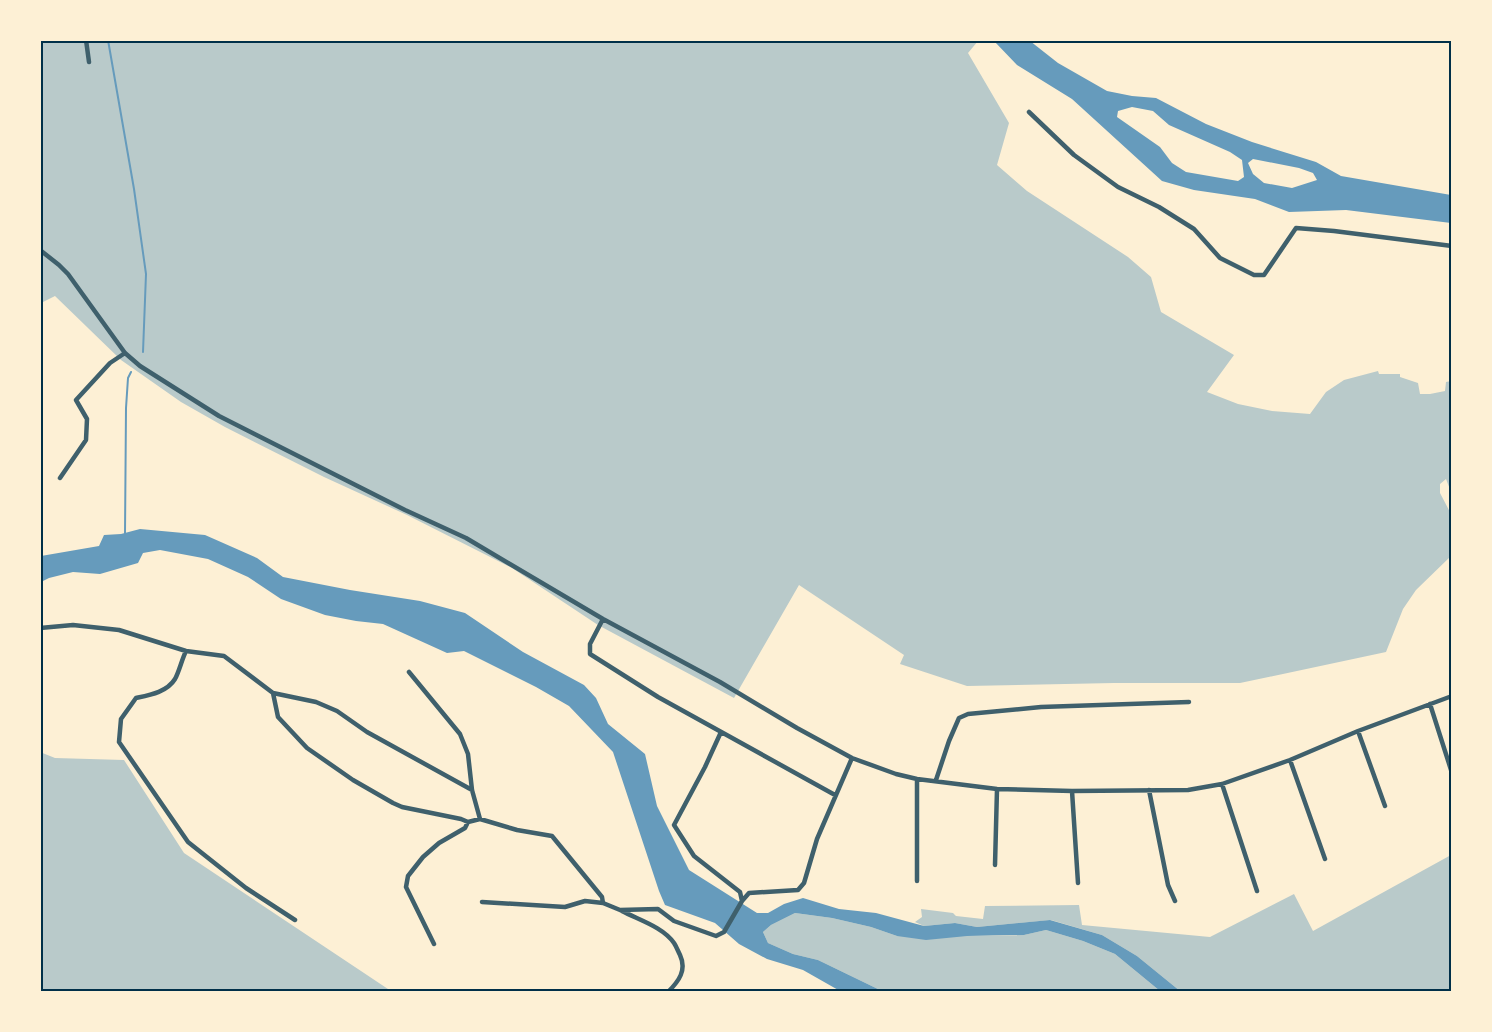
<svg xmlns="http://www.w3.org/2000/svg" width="1492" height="1032" viewBox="0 0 1492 1032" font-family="Helvetica,sans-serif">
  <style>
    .green { fill: #b9caca }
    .water { fill: #669bbc; fill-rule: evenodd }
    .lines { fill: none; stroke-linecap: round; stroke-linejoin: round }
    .stream { stroke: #669bbc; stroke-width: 2 }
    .minor { stroke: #3f606c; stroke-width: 4.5 }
    .neatline { fill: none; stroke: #003049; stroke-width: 2 }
  </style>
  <rect width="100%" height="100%" fill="#fdf0d5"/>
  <!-- green -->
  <path class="green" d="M 41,41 L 978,41 L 968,53 L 1009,123 L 997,165 L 1027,191 L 1128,257 L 1151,277 L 1161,312 L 1234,355 L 1207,392 L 1238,404 L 1272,411 L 1310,414 L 1326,392 L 1344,380 L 1378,371 L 1379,374 L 1400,374 L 1400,377 L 1418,383 L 1420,394 L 1430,394 L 1445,391 L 1446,382 L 1451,381 L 1451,492 L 1446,479 L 1440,484 L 1440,493 L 1451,514 L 1451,556 L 1416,590 L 1403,609 L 1386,652 L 1240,683 L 1114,683 L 967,686 L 900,664 L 904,655 L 799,585 L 734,698 L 598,625 L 512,568 L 407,515 L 324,477 L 225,427 L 181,402 L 121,360 L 55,296 L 41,303 Z
    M 40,752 L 55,758 L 124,760 L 184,853 L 391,991 L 41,991 Z
    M 1451,855 L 1451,991 L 1180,991 L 1137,956 L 1102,935 L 1051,920 L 977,927 L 955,923 L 924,926 L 915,922 L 922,917 L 921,909 L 953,913 L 956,916 L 983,919 L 985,906 L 1079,905 L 1082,925 L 1210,937 L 1294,894 L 1313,931 Z
    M 795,913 L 832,918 L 871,927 L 897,936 L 992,936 L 1024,935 L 1046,930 L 1083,941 L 1115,954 L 1160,991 L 882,991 L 818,960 L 793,954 L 768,943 L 763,932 L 771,925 Z"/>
  <!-- water -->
  <path class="water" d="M 994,41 L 1030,41 L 1058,63 L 1107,91 L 1132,96 L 1156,98 L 1206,124 L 1252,142 L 1316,162 L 1341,176 L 1451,195 L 1451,223 L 1346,210 L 1289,212 L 1255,199 L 1194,190 L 1162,181 L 1072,99 L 1017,65 ZM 1132,107 L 1153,111 L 1169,125 L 1230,152 L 1242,160 L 1244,177 L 1238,181 L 1186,172 L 1172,163 L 1160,147 L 1117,117 L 1118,111 ZM 1253,159 L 1299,168 L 1313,173 L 1317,180 L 1292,188 L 1264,183 L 1253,174 L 1248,163 Z
    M 140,529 L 205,535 L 257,558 L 283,577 L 350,590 L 420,601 L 465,613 L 523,652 L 584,685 L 596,698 L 608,724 L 645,754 L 657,806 L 689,870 L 757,913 L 768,913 L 784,904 L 803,898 L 839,909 L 876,913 L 924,926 L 955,923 L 977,927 L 1050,920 L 1102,935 L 1137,956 L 1180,991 L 1160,991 L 1115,954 L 1083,941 L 1046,930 L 1024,935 L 967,936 L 926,940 L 897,936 L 871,927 L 832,918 L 795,913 L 771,925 L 763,932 L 768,943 L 793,954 L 818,960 L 882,991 L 840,991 L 803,970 L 767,959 L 739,944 L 715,923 L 665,905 L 659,891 L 613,752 L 569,706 L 536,687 L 464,651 L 447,653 L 383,624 L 356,621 L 325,615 L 281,599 L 248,577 L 208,559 L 160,550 L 143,553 L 138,563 L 100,574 L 73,572 L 49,578 L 41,582 L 41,556 L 99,546 L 104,535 L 121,534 Z"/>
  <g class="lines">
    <!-- stream -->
    <path class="stream" d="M 108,40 L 134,189 L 146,274 L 143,352
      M 125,534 L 126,408 L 128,378 L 131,372"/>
    <!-- minor -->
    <path class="minor" d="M 86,40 L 89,62
      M 1029,112 L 1074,155 L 1118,187 L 1159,207 L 1194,229 L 1220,258 L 1254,275 L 1264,275 L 1296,228 L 1334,231 L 1452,246
      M 40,250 L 59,265 L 68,274 L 125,353 L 140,366 L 219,416 L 405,510 L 466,538 L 603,619 L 720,682 L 797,728 L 852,758 L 896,774 L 917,779 L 997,789 L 1072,791 L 1188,790 L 1222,784 L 1290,760 L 1358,731 L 1452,696
      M 60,478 L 86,440 L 87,419 L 76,400 L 110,363 L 125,353
      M 603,619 L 590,644 L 590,654 L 658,697 L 835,795
      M 40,628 L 73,625 L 119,630 L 186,651 L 224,656 L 273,693 L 278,717 L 307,748 L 353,780 L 393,803 L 402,807 L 461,819 L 468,822 L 480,819 L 517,830 L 552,836 L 602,897 L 603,903
      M 186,651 C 182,659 179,672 175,679 C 167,692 150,695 136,698 L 121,719 L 119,742 L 188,842 L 246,888 L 295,920
      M 409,672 L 460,734 L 468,754 L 472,790 L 480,819
      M 273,693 L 316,702 L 337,711 L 367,732 L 472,790
      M 1430,704 L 1452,773
      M 1358,731 L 1385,806
      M 721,732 L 705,767 L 674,825 L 694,856 L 740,892 L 742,901 L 749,893 L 798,890 L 804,883 L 817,839 L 852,758
      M 1290,760 L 1325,859
      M 936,780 L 949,741 L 959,718 L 968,714 L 1041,707 L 1189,702
      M 1222,784 L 1257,891
      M 1149,790 L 1168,885 L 1175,901
      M 1072,791 L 1078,883
      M 995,865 L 997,789
      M 917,881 L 917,779
      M 482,902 L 565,907 L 585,901 L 603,903 L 620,910 L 658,909 L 674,921 L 716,936 L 724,932 L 742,901
      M 622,911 C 639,920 663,927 674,943 C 676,946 678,951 680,955 C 687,970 679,981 668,992
      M 434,944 L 406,887 L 408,876 L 423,857 L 439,843 L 465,828 L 468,822"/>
  </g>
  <!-- border -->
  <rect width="1492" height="1032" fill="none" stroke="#fdf0d5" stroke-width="84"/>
  <rect x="42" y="42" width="1408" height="948" class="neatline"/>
</svg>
